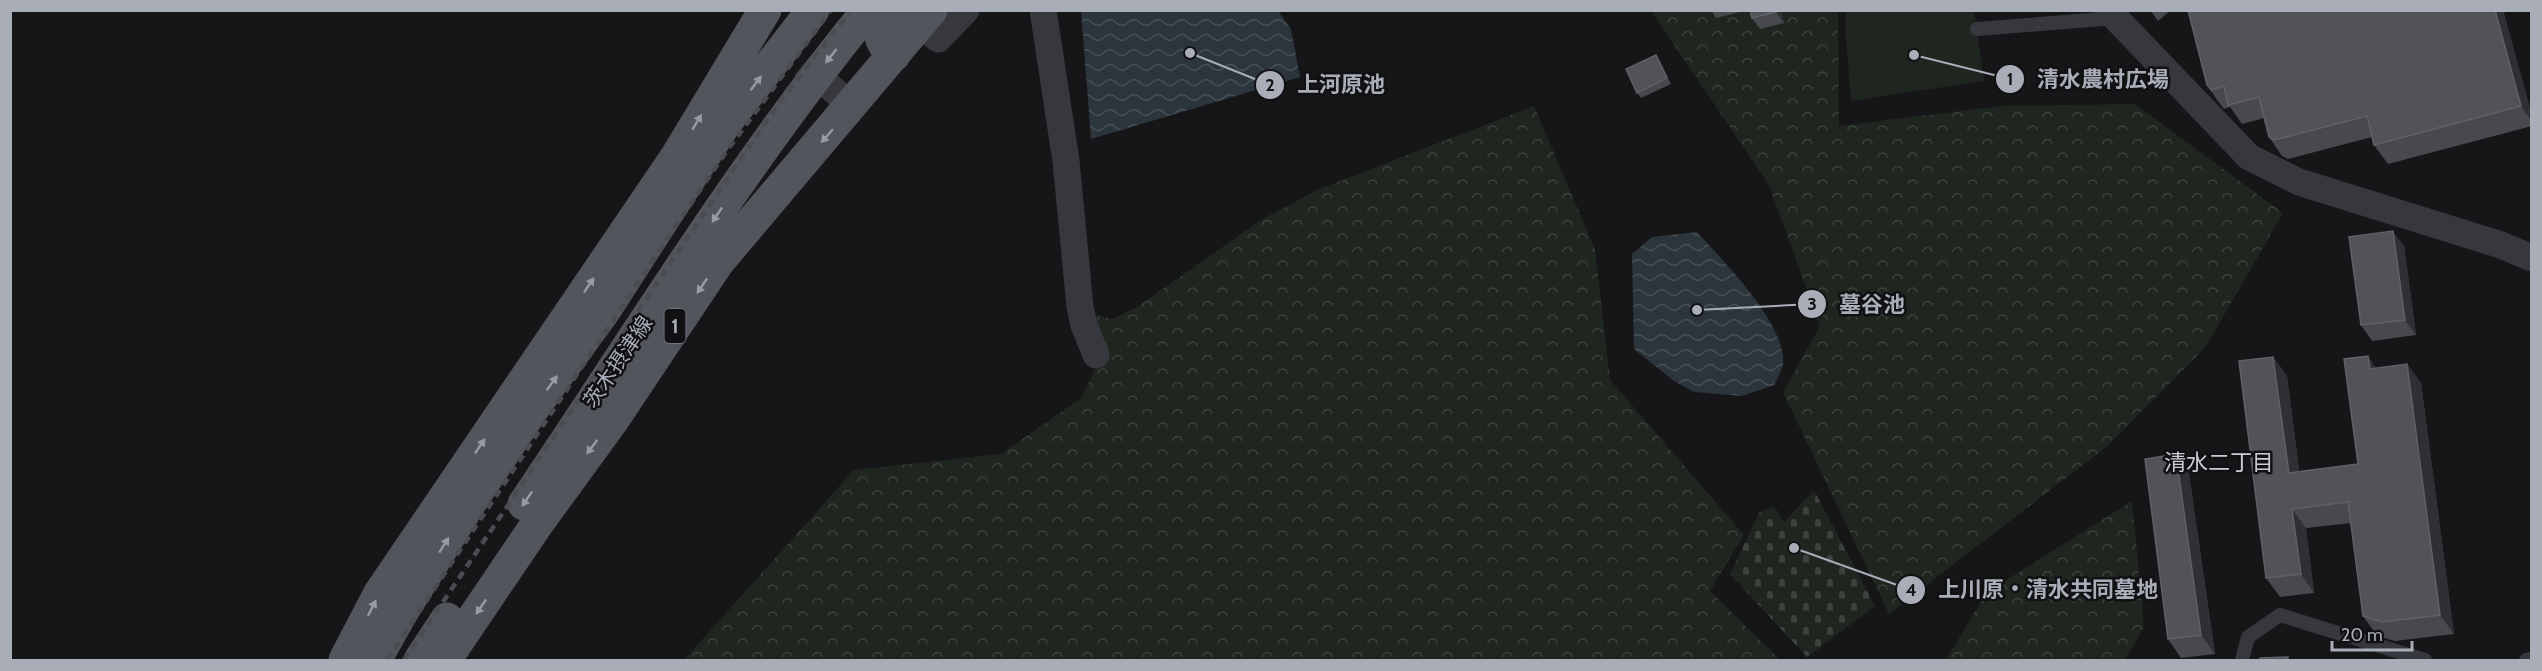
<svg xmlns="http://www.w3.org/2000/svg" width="2542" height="671" viewBox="0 0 2542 671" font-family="Cabin,'Noto Sans JP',sans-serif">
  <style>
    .forest { fill: url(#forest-crowns) }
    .cemetery { fill: url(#cemetery-stones) }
    .garden { fill: #1e261f }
    .water { fill: url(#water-waves) }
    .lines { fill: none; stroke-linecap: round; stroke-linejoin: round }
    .street-tunnel { stroke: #333438; stroke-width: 27; stroke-dasharray: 27 14; stroke-linecap: butt }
    .lane { stroke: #37383d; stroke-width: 14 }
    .street { stroke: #37383d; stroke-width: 27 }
    .primary { stroke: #53555c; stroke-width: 33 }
    .rail { stroke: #4a4c52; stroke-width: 4.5; stroke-dasharray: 8 6; stroke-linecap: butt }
    .wall { fill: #47494d }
    .shaded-wall { fill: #2f3033 }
    .building { fill: #525359; stroke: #5f6168; stroke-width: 1.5 }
    .oneway { fill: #979ba6 }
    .labels { text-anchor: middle; stroke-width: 5; stroke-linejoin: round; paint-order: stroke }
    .shield { fill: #111113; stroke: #7b7e86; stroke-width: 1.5 }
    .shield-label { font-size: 20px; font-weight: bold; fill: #a8adb8 }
    .street-label { font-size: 21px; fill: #a8adb8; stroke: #111113 }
    .neighbourhood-label { font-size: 22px; fill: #c9ccd4; stroke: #111113 }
    .leader { fill: none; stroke: #a8adb8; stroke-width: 2 }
    .callout-dot { fill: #a8adb8; stroke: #111113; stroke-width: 2 }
    .mark-label { font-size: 18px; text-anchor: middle; font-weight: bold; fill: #111 }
    .callout-label { font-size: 22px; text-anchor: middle; font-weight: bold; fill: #a8adb8; stroke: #111113; stroke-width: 5; stroke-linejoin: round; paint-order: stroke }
  </style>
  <defs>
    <pattern id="forest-crowns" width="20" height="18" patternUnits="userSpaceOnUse" patternTransform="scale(1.5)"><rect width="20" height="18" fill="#1e261f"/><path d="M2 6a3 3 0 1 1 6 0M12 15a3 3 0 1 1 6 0" fill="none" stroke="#3c433d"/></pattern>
    <pattern id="cemetery-stones" width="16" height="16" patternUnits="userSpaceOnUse" patternTransform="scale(1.5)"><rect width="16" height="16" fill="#1e261f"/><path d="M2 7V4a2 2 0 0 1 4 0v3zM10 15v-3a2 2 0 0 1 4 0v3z" fill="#3c433d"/></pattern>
    <pattern id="water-waves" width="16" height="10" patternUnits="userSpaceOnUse" patternTransform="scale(1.5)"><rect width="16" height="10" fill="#2c353c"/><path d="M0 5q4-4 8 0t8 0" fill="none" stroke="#485056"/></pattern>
  </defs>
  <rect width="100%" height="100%" fill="#161618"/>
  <!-- forest -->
  <path class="forest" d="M 1651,11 L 1838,11 L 1839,126 L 2001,106 L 2135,104 L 2283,213 L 2205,348 L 2105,448 L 1889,614 L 1783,392 L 1820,326 L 1769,185 Z
    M 1534,106 L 1595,249 L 1610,380 L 1744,535 L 1710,591 L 1780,660 L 684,660 L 854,470 L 1001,454 L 1081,398 L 1101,357 L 1095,315 L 1112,319 L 1137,307 L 1261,220 L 1317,190 Z
    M 2132,501 L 2144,627 L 2125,660 L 1946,660 L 1986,593 Z"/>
  <!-- cemetery -->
  <path class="cemetery" d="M 1814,490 L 1875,606 L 1807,657 L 1730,574 L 1759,513 L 1774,506 L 1784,522 Z"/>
  <!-- garden -->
  <path class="garden" d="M 1846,11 L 1974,11 L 1984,81 L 1851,101 L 1845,27 Z"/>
  <!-- water -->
  <path class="water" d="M 1081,11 L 1278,11 L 1291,29 L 1300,77 L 1091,139 Z
    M 1697,232 C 1723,261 1786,323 1783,364 C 1782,370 1777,379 1774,385 L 1742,396 L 1694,392 L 1674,381 L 1634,349 L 1632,254 L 1652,237 Z"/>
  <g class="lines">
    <!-- street-tunnel -->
    <path class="street-tunnel" d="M 772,38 L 829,86"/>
    <!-- lane -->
    <path class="lane" d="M 1977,29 L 2115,18
      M 2242,660 L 2248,637 L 2280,615 L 2425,660
      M 2526,660 L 2532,659"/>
    <!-- street -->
    <path class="street" d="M 1043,10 L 1066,161 L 1080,307 L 1084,325 L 1096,355
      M 2108,10 L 2249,157 L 2299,182 L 2501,245 L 2532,258
      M 919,24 L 938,39 L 966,10
      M 829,86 L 852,106"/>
    <!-- primary -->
    <path class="primary" d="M 894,55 C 871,33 882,31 900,10
      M 524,504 C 636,338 741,166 868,10
      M 345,660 L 380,593 L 677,156 L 765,10
      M 375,660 L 402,612 L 473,498 L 534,407 L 604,311 L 724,125 L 813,10
      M 420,660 L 447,619
      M 445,660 L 537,524 L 612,421 L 718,262 L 931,10"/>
    <!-- rail -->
    <path class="rail" d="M 387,660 L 679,221 L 726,152 L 831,10
      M 404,660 L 739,161 L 783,98 L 851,10"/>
  </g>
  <!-- wall -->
  <path class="wall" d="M 1711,10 L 1748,10 L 1716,18 Z
    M 1750,10 L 1781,10 L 1784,23 L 1760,29 L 1752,18 Z
    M 2150,10 L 2171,10 L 2158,21 Z
    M 2503,10 L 2532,116 L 2532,126 L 2388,164 L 2374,145 L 2372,137 L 2288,159 L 2282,156 L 2269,137 L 2264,118 L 2242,124 L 2230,107 L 2224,109 L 2220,104 L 2207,85 Z
    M 1660,61 L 1671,84 L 1641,98 L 1637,93 Z
    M 2404,246 L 2416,335 L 2372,341 L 2361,325 Z
    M 2273,357 L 2287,376 L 2299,471 L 2358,464 L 2377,368 L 2407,364 L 2421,383 L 2454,634 L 2395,641 L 2377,636 L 2363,616 L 2351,523 L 2306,528 L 2314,593 L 2280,597 L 2266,578 Z
    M 2176,454 L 2189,474 L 2215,654 L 2181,658 L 2168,639 Z"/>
  <!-- shaded-wall -->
  <path class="shaded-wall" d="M 1776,10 L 1781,10 L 1784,23 L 1776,12 Z
    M 2495,10 L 2503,10 L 2532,116 L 2532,122 L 2521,106 Z
    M 1656,55 L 1660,61 L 1671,84 L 1667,78 Z
    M 2393,231 L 2404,246 L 2416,335 L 2405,320 Z
    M 2368,356 L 2381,375 L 2370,369 Z
    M 2273,357 L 2287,376 L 2302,492 L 2289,473 Z
    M 2407,364 L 2421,383 L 2454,634 L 2440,615 Z
    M 2176,454 L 2189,474 L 2215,654 L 2201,635 Z
    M 2292,509 L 2306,528 L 2314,593 L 2301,574 Z"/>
  <!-- building -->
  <path class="building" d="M 1750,10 L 1776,10 L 1776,12 L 1752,18 Z
    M 2188,10 L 2495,10 L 2521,106 L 2374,145 L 2367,116 L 2274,140 L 2269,137 L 2259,97 L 2228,105 L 2224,86 L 2211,90 L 2207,85 Z
    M 1656,55 L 1667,78 L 1637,93 L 1626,69 Z
    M 2393,231 L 2405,320 L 2361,325 L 2349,237 Z
    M 2368,356 L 2370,369 L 2407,364 L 2440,615 L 2382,622 L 2363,616 L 2348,502 L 2292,509 L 2301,574 L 2266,578 L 2239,361 L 2273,357 L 2289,473 L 2358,464 L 2344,359 Z
    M 2176,454 L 2201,635 L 2168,639 L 2145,459 Z
    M 2288,657 L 2288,660 L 2260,660 L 2260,658 Z"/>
  <!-- one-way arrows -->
  <defs><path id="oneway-solid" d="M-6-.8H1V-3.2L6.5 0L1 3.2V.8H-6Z" transform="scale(1.5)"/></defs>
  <g class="oneway">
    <use href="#oneway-solid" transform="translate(831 56) rotate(128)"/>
    <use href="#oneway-solid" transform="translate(756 83) rotate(-53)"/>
    <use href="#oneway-solid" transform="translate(697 122) rotate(-59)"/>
    <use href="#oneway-solid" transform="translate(827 136) rotate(131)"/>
    <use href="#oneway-solid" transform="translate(717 215) rotate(124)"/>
    <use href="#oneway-solid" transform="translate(589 285) rotate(-56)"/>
    <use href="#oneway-solid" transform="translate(702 286) rotate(124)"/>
    <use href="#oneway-solid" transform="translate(552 383) rotate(-54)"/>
    <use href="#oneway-solid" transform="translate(480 446) rotate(-56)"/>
    <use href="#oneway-solid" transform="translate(592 447) rotate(127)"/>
    <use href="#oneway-solid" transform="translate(527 499) rotate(124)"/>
    <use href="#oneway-solid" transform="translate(444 545) rotate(-58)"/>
    <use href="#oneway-solid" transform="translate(481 607) rotate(124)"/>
    <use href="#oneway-solid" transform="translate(372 608) rotate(-63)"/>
  </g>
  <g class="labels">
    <!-- shield labels -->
    <rect class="shield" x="664.5" y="309" width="21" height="34" rx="4.5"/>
    <g class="shield-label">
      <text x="675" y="333">1</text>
    </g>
    <!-- street labels -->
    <g class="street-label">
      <text transform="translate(618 362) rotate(-56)" y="7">茨木摂津線</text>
    </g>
    <!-- neighbourhood labels -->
    <g class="neighbourhood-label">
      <text x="2219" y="470">清水二丁目</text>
    </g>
  </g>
  <!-- callouts -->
  <path class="leader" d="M1914 55L2010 79M1190 53L1270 85M1697 310L1812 304M1794 548L1911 590"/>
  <g class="callout-dot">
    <circle cx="1914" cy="55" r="6"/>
    <circle cx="1190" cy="53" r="6"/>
    <circle cx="1697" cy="310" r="6"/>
    <circle cx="1794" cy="548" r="6"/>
    <circle cx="2010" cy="79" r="15"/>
    <circle cx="1270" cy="85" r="15"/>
    <circle cx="1812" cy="304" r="15"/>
    <circle cx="1911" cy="590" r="15"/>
  </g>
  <g class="mark-label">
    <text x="2010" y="85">1</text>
    <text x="1270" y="91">2</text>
    <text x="1812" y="310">3</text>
    <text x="1911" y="596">4</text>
  </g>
  <g class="callout-label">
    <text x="2103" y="87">清水農村広場</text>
    <text x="1341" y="92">上河原池</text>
    <text x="1872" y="312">墓谷池</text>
    <text x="2048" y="597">上川原・清水共同墓地</text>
  </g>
  <!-- border -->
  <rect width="2542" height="671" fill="none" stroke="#a8adb8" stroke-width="24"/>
  <!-- scale -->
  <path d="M2332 641v9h80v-9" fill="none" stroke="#a8adb8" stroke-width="3"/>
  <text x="2341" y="641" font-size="18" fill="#a8adb8" stroke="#111113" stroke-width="4.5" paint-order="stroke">20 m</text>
</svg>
